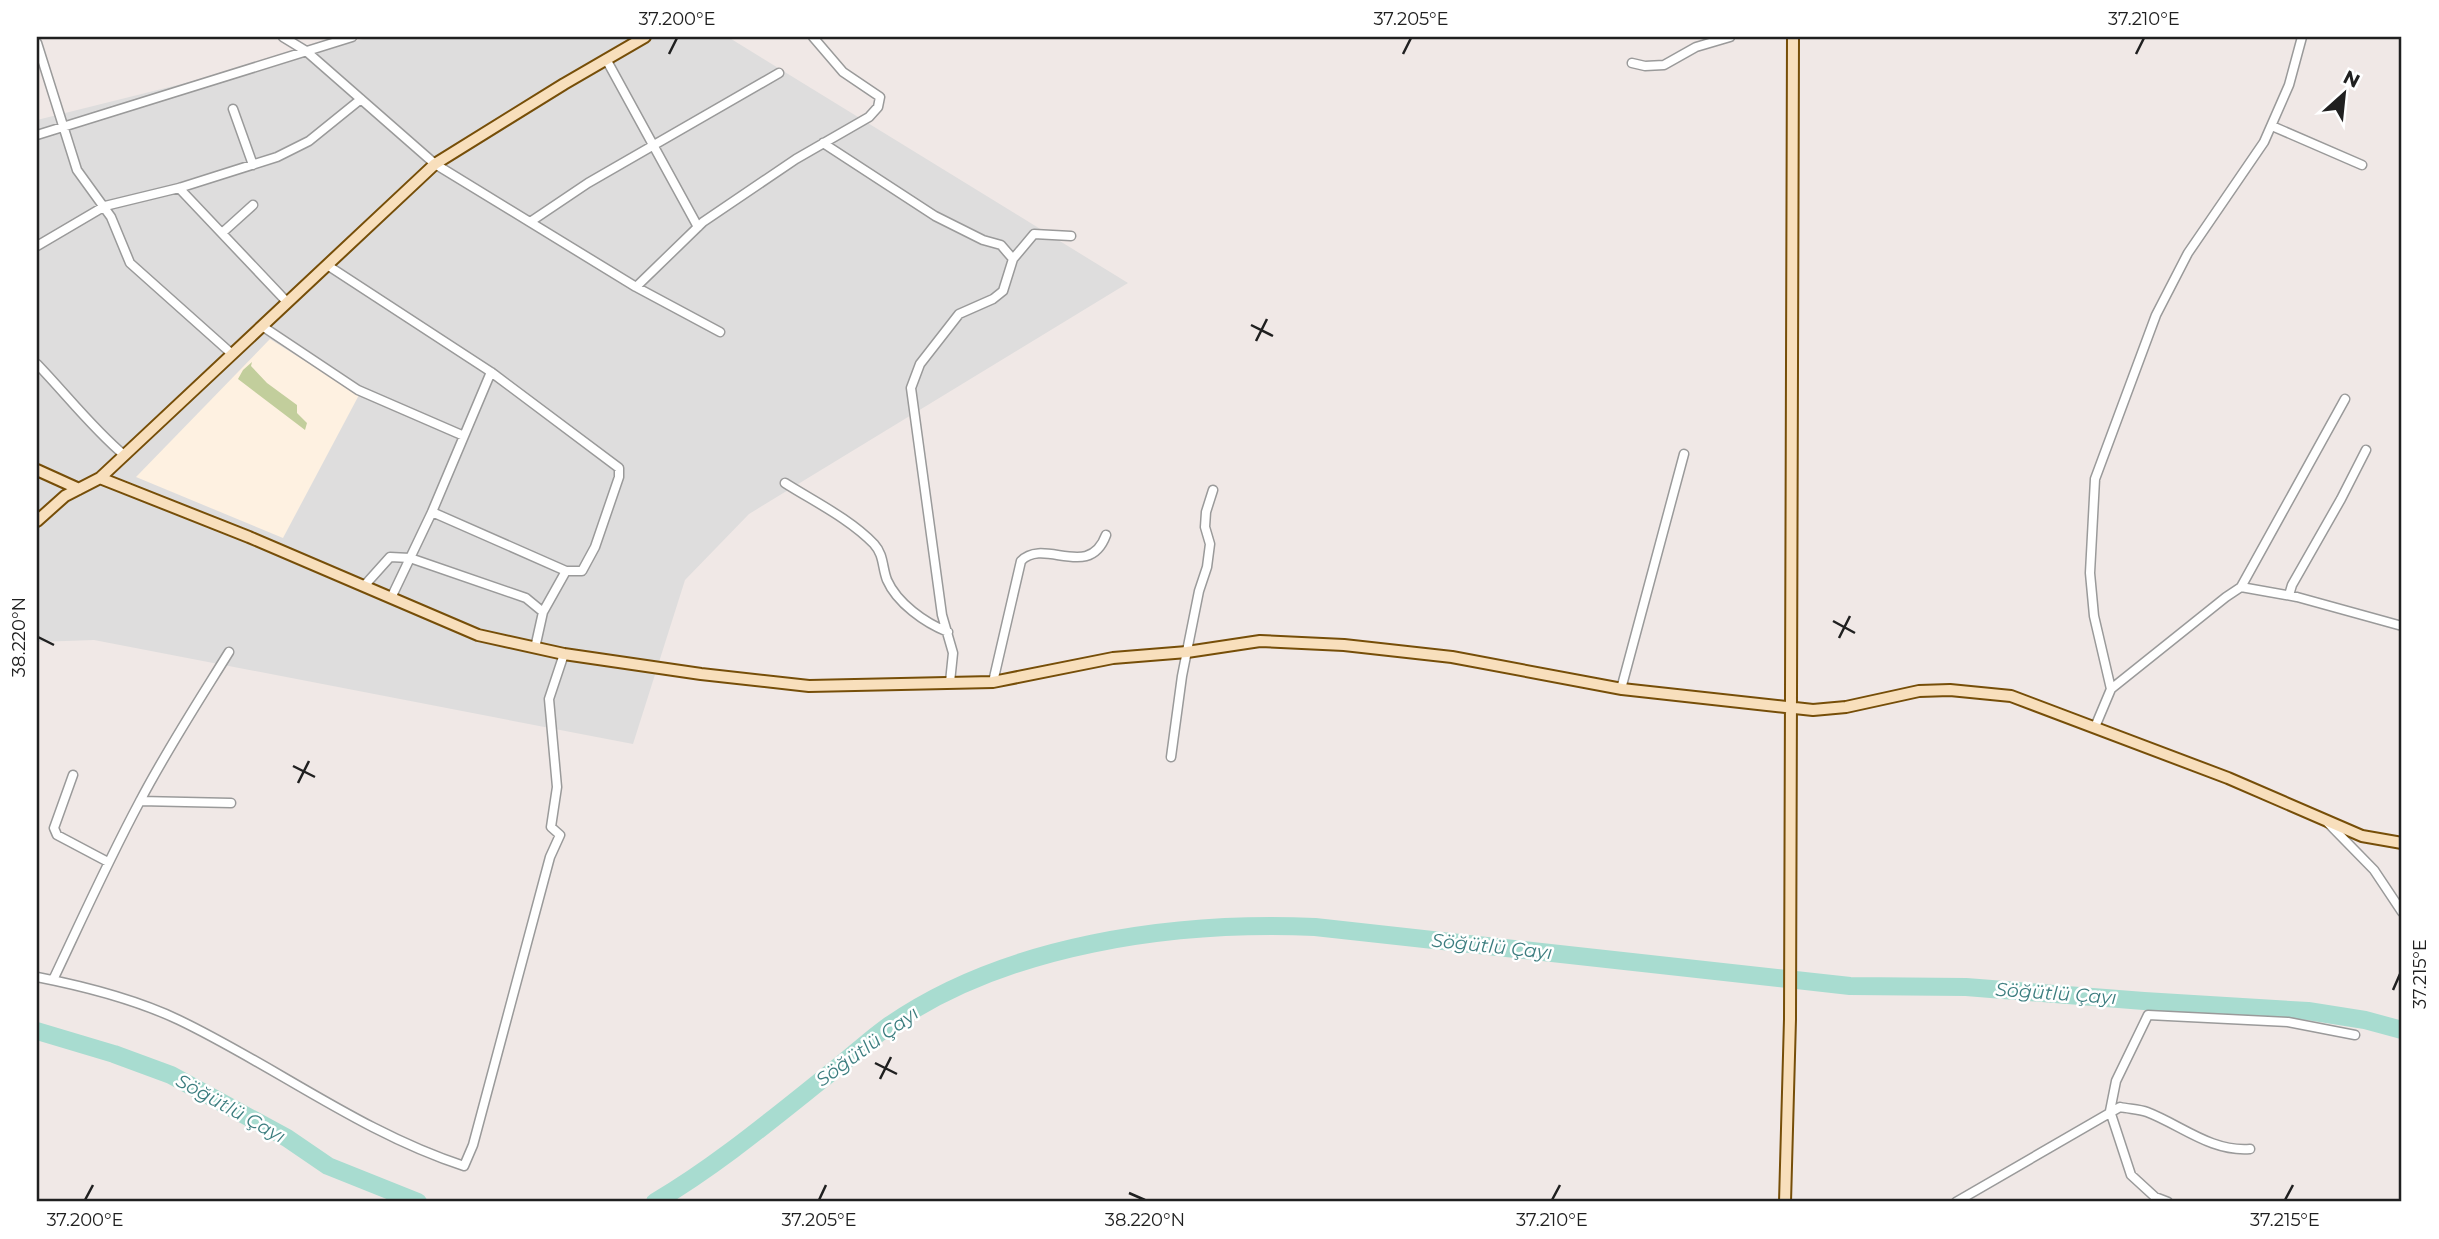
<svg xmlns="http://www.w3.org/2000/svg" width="2439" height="1239" viewBox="0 0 2439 1239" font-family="Montserrat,sans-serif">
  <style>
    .residential { fill: #dedddd }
    .education { fill: #fef1e1 }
    .forest { fill: #c2ce9c }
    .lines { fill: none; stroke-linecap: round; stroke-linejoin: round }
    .river { stroke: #a8dcd0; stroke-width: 18 }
    .street-casing { stroke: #9a9a9a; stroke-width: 11 }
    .secondary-casing { stroke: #764e08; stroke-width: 14 }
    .street { stroke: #fff; stroke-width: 8 }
    .secondary { stroke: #f8dfbc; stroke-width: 10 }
    .ticks { fill: none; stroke: #202020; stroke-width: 2.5 }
    .labels { text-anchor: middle; stroke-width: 5; stroke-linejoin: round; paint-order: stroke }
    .water-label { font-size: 19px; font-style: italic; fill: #3c7d7f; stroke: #fff }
    .neatline { fill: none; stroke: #202020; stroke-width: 2.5 }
    .ticks-label { font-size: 18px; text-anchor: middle; fill: #202020 }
  </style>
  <rect width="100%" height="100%" fill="#f0e8e6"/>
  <!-- residential -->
  <path class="residential" d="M 371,37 L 728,37 L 1128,283 L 749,514 L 685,580 L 633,744 L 94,640 L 37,642 L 37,120 Z"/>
  <!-- education -->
  <path class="education" d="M 270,339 L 359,395 L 283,538 L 136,477 Z"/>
  <!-- forest -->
  <path class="forest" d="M 252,362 L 251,366 L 267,383 L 297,405 L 297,413 L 307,423 L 305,430 L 238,379 L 243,370 Z"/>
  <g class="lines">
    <!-- river -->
    <path class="river" d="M 37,1031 L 114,1054 L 171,1075 L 287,1138 L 328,1166 L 418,1202
      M 655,1202 C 718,1165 776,1116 834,1070 C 852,1056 869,1040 887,1027 C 1005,944 1174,921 1315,927 L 1850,986 L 1966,987 L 2144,1001 L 2308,1011 L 2365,1020 L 2402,1030"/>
    <defs>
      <path id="street" d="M 283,37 L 306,51 L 435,164 L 636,287 L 720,332
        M 37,43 L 77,170 L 111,217 L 130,263 L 232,354
        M 606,59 L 698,227
        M 1632,63 L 1645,66 L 1664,65 L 1696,47 L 1730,37
        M 233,109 L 253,165
        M 2272,126 L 2362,165
        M 37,135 L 352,37
        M 823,143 L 935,216 L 983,240 L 1001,245 L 1013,259
        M 179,188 L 287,302
        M 530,222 L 588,183 L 779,73
        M 222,233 L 253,205
        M 37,246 L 105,206 L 179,188 L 277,157 L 309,141 L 361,99
        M 327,265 L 491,372 L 619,468 L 619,477 L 595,547 L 582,571 L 566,571 L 432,512
        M 636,287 L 703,222 L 796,159 L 869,117 L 878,107 L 880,97 L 843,72 L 813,37
        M 262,326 L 358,390 L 464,436
        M 37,364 C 66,394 92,428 124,455
        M 785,483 C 815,502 850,519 874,544 C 884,555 882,567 887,580 C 897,603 925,623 948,632
        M 364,586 L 390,557 L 410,558 L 526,598 L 543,612 L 535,648
        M 2241,587 L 2297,597 L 2402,626
        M 2289,595 L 2292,585 L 2341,499 L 2366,450
        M 391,598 L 432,512 L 491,372
        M 543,612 L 566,571
        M 950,682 L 953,653 L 942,615 L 911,388 L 920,364 L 959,314 L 993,299 L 1003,291 L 1013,259 L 1034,234 L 1071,236
        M 993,682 L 1021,561 C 1044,537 1089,581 1106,535
        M 1621,689 L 1684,454
        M 2111,689 L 2226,597 L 2241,587 L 2345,399
        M 2095,727 L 2111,689 L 2094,616 L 2090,573 L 2095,479 L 2156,315 L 2188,253 L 2264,142 L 2289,85 L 2302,37
        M 1171,757 L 1182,676 L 1199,591 L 1207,567 L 1210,544 L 1205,527 L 1206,512 L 1213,490
        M 73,775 L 54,828 L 57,835 L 108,862
        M 140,801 L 231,803
        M 2328,823 L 2374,870 L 2402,912
        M 37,977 C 83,986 137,1000 179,1020 C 275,1066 362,1133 464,1166 L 473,1145 L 550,857 L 560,835 L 551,827 L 557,787 L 549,699 L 564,654
        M 53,980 C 81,921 108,861 139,803 C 166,751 198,702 229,652
        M 1956,1202 L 2120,1107 C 2129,1109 2139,1109 2147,1112 C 2181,1125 2211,1152 2250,1149
        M 2168,1202 L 2155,1197 L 2131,1175 L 2110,1111 L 2116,1081 L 2148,1015 L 2288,1022 L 2355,1035"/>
      <path id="secondary" d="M 37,470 L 79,489
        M 100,478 L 249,537 L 478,635 L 564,654 L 701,674 L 809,686 L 993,682 L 1113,658 L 1187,652 L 1260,641 L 1344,645 L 1452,657 L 1622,689 L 1813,710 L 1846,707 L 1919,691 L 1950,690 L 2011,696 L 2228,778 L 2362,836 L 2402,843
        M 37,521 L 65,496 L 100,478 L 435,164 L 564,84 L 645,37
        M 1785,1202 L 1790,1019 L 1793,37"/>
    </defs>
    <!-- street casing -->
    <use href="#street" class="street-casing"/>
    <!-- secondary casing -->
    <use href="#secondary" class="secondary-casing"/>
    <!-- street -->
    <use href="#street" class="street"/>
    <!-- secondary -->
    <use href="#secondary" class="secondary"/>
  </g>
  <!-- ticks -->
  <path class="ticks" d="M 669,54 L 677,38M 1403,54 L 1411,38M 2136,54 L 2144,38M 1251,325 L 1273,336M 1256,341 L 1267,319M 1833,621 L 1855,633M 38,637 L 54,645M 1839,638 L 1850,616M 293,766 L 315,777M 298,783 L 309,761M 2393,990 L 2400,974M 875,1063 L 897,1074M 880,1079 L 891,1057M 1129,1193 L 1145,1200M 85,1200 L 93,1185M 819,1200 L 826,1185M 1552,1200 L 1560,1185M 2285,1200 L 2293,1185"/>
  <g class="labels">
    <!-- water labels -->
    <g class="water-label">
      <text transform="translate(1492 946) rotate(6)" y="7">Söğütlü Çayı</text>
      <text transform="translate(2056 993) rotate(4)" y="7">Söğütlü Çayı</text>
      <text transform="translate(867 1046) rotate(-36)" y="7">Söğütlü Çayı</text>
      <text transform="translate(231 1108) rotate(29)" y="7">Söğütlü Çayı</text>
    </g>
  </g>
  <!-- border -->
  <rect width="2439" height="1239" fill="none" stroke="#ffffff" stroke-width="77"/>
  <!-- north arrow -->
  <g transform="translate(2344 94) rotate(27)" stroke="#ffffff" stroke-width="5" paint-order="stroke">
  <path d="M0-5L12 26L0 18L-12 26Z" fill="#202020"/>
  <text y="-10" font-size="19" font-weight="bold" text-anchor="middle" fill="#202020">N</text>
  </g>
  <rect x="38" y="38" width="2362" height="1162" class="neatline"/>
  <g class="ticks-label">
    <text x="677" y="25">37.200°E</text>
    <text x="1411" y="25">37.205°E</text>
    <text x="2144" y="25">37.210°E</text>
    <text transform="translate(19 637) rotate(-90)" y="6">38.220°N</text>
    <text transform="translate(2420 974) rotate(-90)" y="6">37.215°E</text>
    <text x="85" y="1226">37.200°E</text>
    <text x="819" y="1226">37.205°E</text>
    <text x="1145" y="1226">38.220°N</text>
    <text x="1552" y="1226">37.210°E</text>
    <text x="2285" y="1226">37.215°E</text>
  </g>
</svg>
